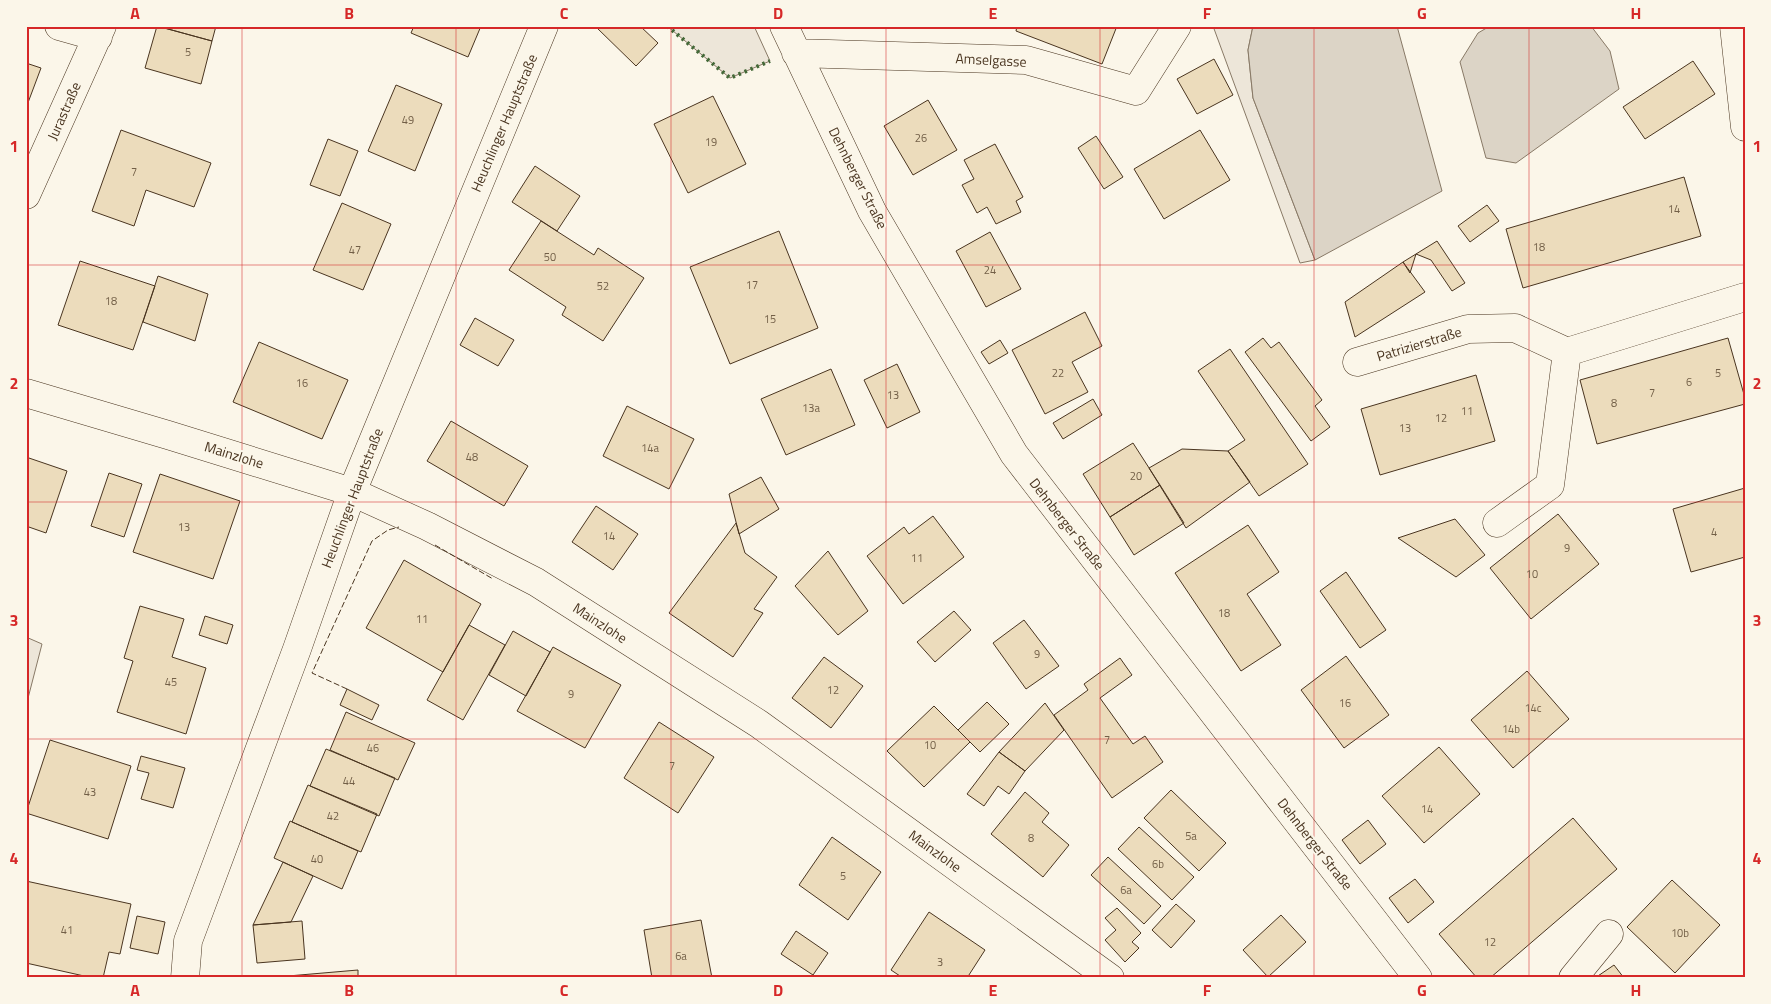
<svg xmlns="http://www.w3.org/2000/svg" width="1771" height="1004" viewBox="0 0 1771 1004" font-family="'Titillium Web',sans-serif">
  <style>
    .green { fill: #ede6d9; stroke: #887966 }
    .water { fill: #dcd4c6; stroke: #887966 }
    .building { fill: #ecdcbc; stroke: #4a3520 }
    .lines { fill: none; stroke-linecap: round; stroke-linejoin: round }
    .minor-casing { stroke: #4a3520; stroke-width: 29 }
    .minor { stroke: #fbf6e9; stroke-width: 28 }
    .hedge { stroke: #436837; stroke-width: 4; stroke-dasharray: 2.5 4; stroke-linecap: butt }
    .fence { stroke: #4a3520; stroke-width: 1; stroke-dasharray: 6 2.5; stroke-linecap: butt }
    .grid { fill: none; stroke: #d62828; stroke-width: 1; stroke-opacity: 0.55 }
    .labels { text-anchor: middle; stroke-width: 4; stroke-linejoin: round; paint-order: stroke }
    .number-label { font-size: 11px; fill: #725f47 }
    .street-label { font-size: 14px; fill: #4a3520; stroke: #fbf6e9 }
    .neatline { fill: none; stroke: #d62828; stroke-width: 2 }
    .grid-label { font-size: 16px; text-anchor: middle; font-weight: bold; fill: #d62828 }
  </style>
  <rect width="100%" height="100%" fill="#fbf6e9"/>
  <!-- green -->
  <path class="green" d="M 667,26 L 754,26 L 770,61 L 730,78 Z
    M 1213,26 L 1253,26 L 1248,50 L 1253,98 L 1315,260 L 1300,263 Z
    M 26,637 L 42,644 L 26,706 Z"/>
  <!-- water -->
  <path class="water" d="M 1253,26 L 1397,26 L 1442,191 L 1315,260 L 1253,98 L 1248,50 Z
    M 1490,26 L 1591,26 L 1610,51 L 1619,89 L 1516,163 L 1486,158 L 1460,62 L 1478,33 Z"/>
  <!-- building -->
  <path class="building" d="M 157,26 L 216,26 L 212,41 Z
    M 157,26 L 212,41 L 201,84 L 145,68 Z
    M 414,26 L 481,26 L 468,57 L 411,33 Z
    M 640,26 L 658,43 L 636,66 L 596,27 Z
    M 1017,26 L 1117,26 L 1102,64 L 1016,31 Z
    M 1214,59 L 1233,95 L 1197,114 L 1177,79 Z
    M 1693,61 L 1715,94 L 1645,139 L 1623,107 Z
    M 26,63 L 41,68 L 26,108 Z
    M 396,85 L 442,104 L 415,171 L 368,151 Z
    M 713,96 L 746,164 L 688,193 L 654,124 Z
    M 928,100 L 957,150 L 913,175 L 884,126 Z
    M 121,130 L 211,163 L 194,207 L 146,190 L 134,226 L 92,211 Z
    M 1200,130 L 1230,180 L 1164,219 L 1134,169 Z
    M 1096,136 L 1123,177 L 1104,189 L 1078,148 Z
    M 328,139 L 358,151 L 340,196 L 310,185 Z
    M 995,144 L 1023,197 L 1016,201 L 1021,212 L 996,224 L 987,207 L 977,213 L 962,185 L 974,179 L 964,160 Z
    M 535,166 L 580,196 L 557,231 L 512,202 Z
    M 1684,177 L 1701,236 L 1523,288 L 1506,229 Z
    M 342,203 L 391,224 L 363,290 L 313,270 Z
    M 1487,205 L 1499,221 L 1470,242 L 1458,226 Z
    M 541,221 L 594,255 L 598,248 L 644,278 L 603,341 L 562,315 L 566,307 L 509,270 Z
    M 779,231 L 818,328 L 730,364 L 690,267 Z
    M 990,232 L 1021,289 L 986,307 L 956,251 Z
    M 1437,241 L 1465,283 L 1452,291 L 1431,260 L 1416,254 Z
    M 1416,254 L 1410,273 L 1403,262 Z
    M 80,261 L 155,286 L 133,350 L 58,325 Z
    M 1403,262 L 1425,292 L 1355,337 L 1345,302 Z
    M 158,276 L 208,294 L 195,341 L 143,322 Z
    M 1085,312 L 1102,346 L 1072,362 L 1088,392 L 1045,414 L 1012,350 Z
    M 475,318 L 514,340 L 498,366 L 460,345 Z
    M 1263,338 L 1271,348 L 1279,342 L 1322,400 L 1315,406 L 1330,427 L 1311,441 L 1245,352 Z
    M 1728,338 L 1745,398 L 1745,404 L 1597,444 L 1580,380 Z
    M 1000,340 L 1008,353 L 989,364 L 981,352 Z
    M 259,342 L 348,380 L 322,439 L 233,402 Z
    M 1230,349 L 1308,464 L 1259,496 L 1228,451 L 1245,440 L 1198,371 Z
    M 897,364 L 920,412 L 887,428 L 864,380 Z
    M 831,369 L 855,425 L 786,455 L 761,399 Z
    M 1476,375 L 1495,441 L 1380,475 L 1361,409 Z
    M 1093,399 L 1102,415 L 1063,439 L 1053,423 Z
    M 627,406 L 694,439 L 669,489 L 603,456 Z
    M 451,421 L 528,466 L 504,506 L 427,461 Z
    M 1133,443 L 1160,485 L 1110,517 L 1083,474 Z
    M 1182,449 L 1228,451 L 1250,482 L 1186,528 L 1149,468 Z
    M 26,457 L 67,471 L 46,533 L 26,526 Z
    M 109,473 L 142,484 L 124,537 L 91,526 Z
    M 160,474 L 240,501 L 213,579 L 133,552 Z
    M 761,477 L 779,509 L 739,534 L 729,494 Z
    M 1160,485 L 1184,523 L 1134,555 L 1110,517 Z
    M 1745,488 L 1745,557 L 1691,572 L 1673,509 Z
    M 596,506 L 638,534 L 613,570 L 572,542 Z
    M 1558,514 L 1599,564 L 1531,619 L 1490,568 Z
    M 933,516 L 964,557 L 903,604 L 867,556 L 904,527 L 909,534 Z
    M 1455,519 L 1485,555 L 1456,577 L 1398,538 Z
    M 736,523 L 745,553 L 777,577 L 754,609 L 763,613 L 733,657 L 669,613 Z
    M 1248,525 L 1279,572 L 1247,594 L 1281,645 L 1241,671 L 1175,573 Z
    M 828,551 L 868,611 L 838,635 L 795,586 Z
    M 404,560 L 481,604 L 443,672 L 366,628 Z
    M 1346,572 L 1386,630 L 1360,648 L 1320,591 Z
    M 140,606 L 184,619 L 172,657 L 206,668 L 186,734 L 117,712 L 133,661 L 124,658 Z
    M 954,611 L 971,630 L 935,662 L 917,642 Z
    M 205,616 L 233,625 L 227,644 L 199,635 Z
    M 1024,620 L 1059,666 L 1026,689 L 993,643 Z
    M 469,625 L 505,645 L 463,720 L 427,700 Z
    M 513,631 L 550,652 L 526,696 L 489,675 Z
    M 553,647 L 621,685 L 585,748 L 517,711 Z
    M 1346,656 L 1389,715 L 1344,748 L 1301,690 Z
    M 824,657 L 863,686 L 831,728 L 792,698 Z
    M 1120,658 L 1132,675 L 1100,698 L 1133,744 L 1145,736 L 1163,762 L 1112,798 L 1054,715 L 1088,690 L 1084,684 Z
    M 1527,671 L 1569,719 L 1513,768 L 1471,720 Z
    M 347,689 L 379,705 L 372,720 L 340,705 Z
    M 987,702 L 1009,724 L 980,752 L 958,730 Z
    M 1045,703 L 1064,730 L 1025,771 L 999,752 Z
    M 934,706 L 970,742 L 924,787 L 887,751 Z
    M 346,712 L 415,743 L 398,780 L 330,750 Z
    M 659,722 L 714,757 L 678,813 L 624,778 Z
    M 50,740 L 131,766 L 108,839 L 26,813 Z
    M 1439,747 L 1480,794 L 1424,843 L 1382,796 Z
    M 326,749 L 395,778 L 379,816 L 310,786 Z
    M 999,752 L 1025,771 L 1009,794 L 998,786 L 984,806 L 967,794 Z
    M 141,756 L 185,768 L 173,808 L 141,799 L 149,773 L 137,770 Z
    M 308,785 L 377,814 L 361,852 L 292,822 Z
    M 1171,790 L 1226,843 L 1199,871 L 1144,818 Z
    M 1025,792 L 1049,813 L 1042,822 L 1069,845 L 1043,877 L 991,834 Z
    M 1573,818 L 1617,869 L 1490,978 L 1477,978 L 1439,934 Z
    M 1368,820 L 1386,844 L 1360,864 L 1342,840 Z
    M 290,821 L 358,851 L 342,889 L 274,858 Z
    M 1139,827 L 1194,877 L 1172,900 L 1118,849 Z
    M 832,837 L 881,872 L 848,920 L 799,885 Z
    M 1108,857 L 1161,906 L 1144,924 L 1091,875 Z
    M 283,862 L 313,876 L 291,922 L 253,925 Z
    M 1415,879 L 1434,902 L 1408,923 L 1389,898 Z
    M 1672,880 L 1720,925 L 1675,973 L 1627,927 Z
    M 26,881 L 131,904 L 120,954 L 109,952 L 103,978 L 93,978 L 26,963 Z
    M 1176,904 L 1195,921 L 1171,948 L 1152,930 Z
    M 1117,908 L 1141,933 L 1132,942 L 1139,948 L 1125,962 L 1105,940 L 1116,930 L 1105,918 Z
    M 929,912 L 985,950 L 967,978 L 903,978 L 891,970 Z
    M 1281,915 L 1306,942 L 1268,977 L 1243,950 Z
    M 137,916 L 165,922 L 158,954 L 130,948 Z
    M 701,920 L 712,978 L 652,978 L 644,930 Z
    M 302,921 L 305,959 L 257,963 L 253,925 Z
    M 796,931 L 828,953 L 813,975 L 781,954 Z
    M 1614,965 L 1624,978 L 1595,978 Z
    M 358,970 L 358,978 L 288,978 L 288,976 Z"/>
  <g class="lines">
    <defs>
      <path id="minor" d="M 59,26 L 98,37
        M 784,26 L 872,211 L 1014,454 L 1418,978
        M 1734,26 L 1745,127
        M 796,53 L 1026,60 L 1136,91 L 1177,26
        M 26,195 L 102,26
        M 1567,352 L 1745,297
        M 1357,362 L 1468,329 L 1515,328 L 1567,352 L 1550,485 L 1497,523
        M 26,393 L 168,435 L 352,492 L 427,526 L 536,582 L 759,724 L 1110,978
        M 185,978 L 188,941 L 297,649 L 352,492 L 544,26
        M 1573,978 L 1609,934"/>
    </defs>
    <!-- minor casing -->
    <use href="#minor" class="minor-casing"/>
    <!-- minor -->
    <use href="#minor" class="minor"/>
    <!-- hedge -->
    <path class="hedge" d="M 667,26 L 730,78 L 770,61"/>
    <!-- fence -->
    <path class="fence" d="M 435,545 L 493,579
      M 347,689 L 312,673 L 372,541 L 388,530 L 399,527"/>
  </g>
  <!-- grid -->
  <path class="grid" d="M 242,26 L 242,978M 456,26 L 456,978M 671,26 L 671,978M 886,26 L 886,978M 1100,26 L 1100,978M 1314,26 L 1314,978M 1529,26 L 1529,978M 26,265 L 1745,265M 26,502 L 1745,502M 26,739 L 1745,739"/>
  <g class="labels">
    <!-- number labels -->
    <g class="number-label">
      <text x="188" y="56">5</text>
      <text x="408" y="124">49</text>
      <text x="921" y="142">26</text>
      <text x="711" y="146">19</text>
      <text x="134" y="176">7</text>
      <text x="1674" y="213">14</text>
      <text x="1539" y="251">18</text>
      <text x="355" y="254">47</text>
      <text x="550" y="261">50</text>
      <text x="990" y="274">24</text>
      <text x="752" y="289">17</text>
      <text x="603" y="290">52</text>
      <text x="111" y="305">18</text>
      <text x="770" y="323">15</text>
      <text x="1058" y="377">22</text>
      <text x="1718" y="377">5</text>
      <text x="1689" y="386">6</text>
      <text x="302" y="387">16</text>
      <text x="1652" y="397">7</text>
      <text x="893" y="399">13</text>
      <text x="1614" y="407">8</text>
      <text x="811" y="412">13a</text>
      <text x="1467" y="415">11</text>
      <text x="1441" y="422">12</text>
      <text x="1405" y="432">13</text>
      <text x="650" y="452">14a</text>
      <text x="472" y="461">48</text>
      <text x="1136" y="480">20</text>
      <text x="184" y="531">13</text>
      <text x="1714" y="536">4</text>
      <text x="609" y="540">14</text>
      <text x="1567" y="552">9</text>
      <text x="917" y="562">11</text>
      <text x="1532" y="578">10</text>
      <text x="1224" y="617">18</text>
      <text x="422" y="623">11</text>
      <text x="1037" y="658">9</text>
      <text x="171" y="686">45</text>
      <text x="833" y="694">12</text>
      <text x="571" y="698">9</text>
      <text x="1345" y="707">16</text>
      <text x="1533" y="712">14c</text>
      <text x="1511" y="733">14b</text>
      <text x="1107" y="744">7</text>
      <text x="930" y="749">10</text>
      <text x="373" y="752">46</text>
      <text x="672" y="770">7</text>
      <text x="349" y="785">44</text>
      <text x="90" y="796">43</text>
      <text x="1427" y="813">14</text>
      <text x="333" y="820">42</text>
      <text x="1191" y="840">5a</text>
      <text x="1031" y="842">8</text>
      <text x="317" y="863">40</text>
      <text x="1158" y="868">6b</text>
      <text x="843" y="880">5</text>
      <text x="1126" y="894">6a</text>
      <text x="67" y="934">41</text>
      <text x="1680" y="937">10b</text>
      <text x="1490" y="946">12</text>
      <text x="681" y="960">6a</text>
      <text x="940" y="966">3</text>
    </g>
    <!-- street labels -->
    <g class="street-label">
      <text transform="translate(991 60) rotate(3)" y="5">Amselgasse</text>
      <text transform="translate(64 111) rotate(-66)" y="5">Jurastraße</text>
      <text transform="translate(504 123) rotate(-67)" y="5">Heuchlinger Hauptstraße</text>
      <text transform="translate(858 178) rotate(63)" y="5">Dehnberger Straße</text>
      <text transform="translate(1419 344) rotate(-17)" y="5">Patrizierstraße</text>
      <text transform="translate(234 455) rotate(17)" y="5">Mainzlohe</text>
      <text transform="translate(352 498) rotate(-69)" y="5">Heuchlinger Hauptstraße</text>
      <text transform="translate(1067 524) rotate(52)" y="5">Dehnberger Straße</text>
      <text transform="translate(600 623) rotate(33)" y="5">Mainzlohe</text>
      <text transform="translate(1315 844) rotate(52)" y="5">Dehnberger Straße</text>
      <text transform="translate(935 851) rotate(36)" y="5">Mainzlohe</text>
    </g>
  </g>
  <!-- border -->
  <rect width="1771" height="1004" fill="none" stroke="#fbf6e9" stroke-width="55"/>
  <rect x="28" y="28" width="1716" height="948" class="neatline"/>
  <g class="grid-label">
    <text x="135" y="19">A</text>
    <text x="349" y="19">B</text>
    <text x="564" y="19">C</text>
    <text x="778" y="19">D</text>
    <text x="993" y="19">E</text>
    <text x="1207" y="19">F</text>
    <text x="1422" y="19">G</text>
    <text x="1636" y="19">H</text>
    <text x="14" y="152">1</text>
    <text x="1757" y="152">1</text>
    <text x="14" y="389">2</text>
    <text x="1757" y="389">2</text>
    <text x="14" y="626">3</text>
    <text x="1757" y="626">3</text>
    <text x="14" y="864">4</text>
    <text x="1757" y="864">4</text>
    <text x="135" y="996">A</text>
    <text x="349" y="996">B</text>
    <text x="564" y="996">C</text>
    <text x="778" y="996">D</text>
    <text x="993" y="996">E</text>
    <text x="1207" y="996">F</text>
    <text x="1422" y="996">G</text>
    <text x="1636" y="996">H</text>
  </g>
</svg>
